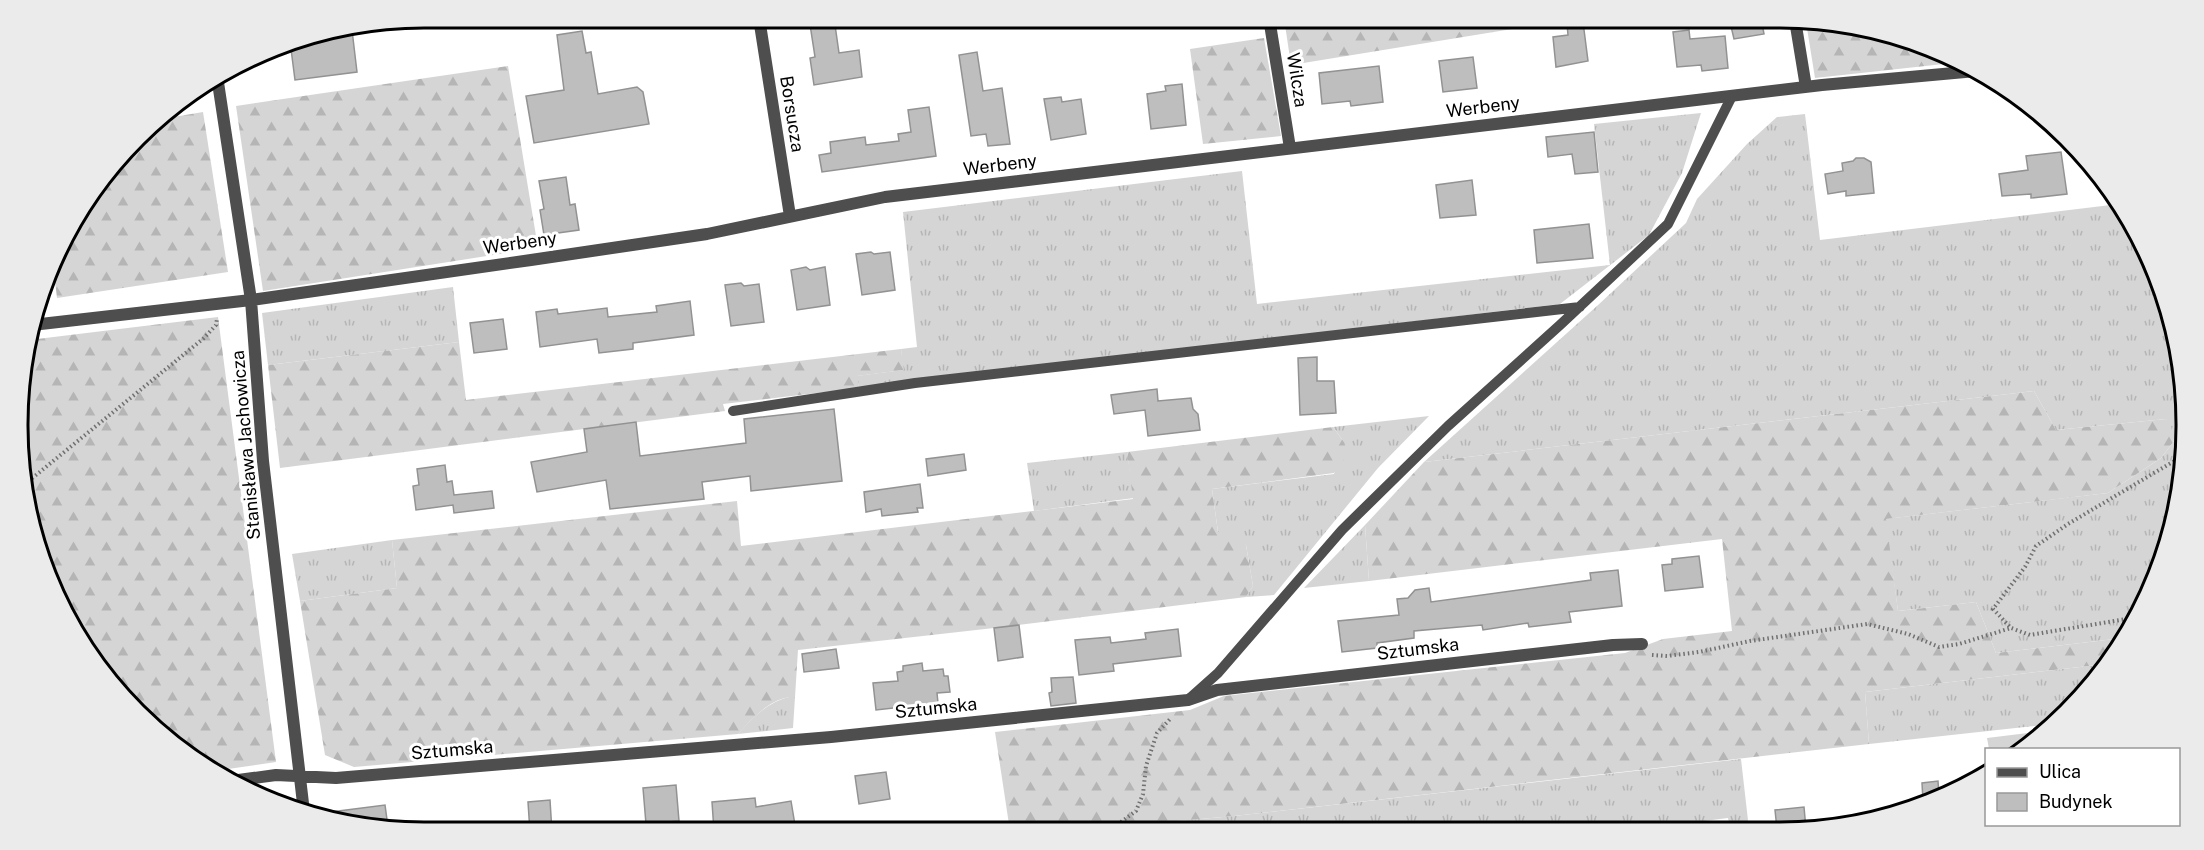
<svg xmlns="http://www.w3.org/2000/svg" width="2204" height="850" viewBox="0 0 2204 850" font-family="'Public Sans',sans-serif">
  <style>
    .grass { fill: url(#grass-tufts) }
    .forest { fill: url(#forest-firs) }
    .pitch { fill: #d5d5d5 }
    .building { fill: #bebebe; stroke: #929292; stroke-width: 1.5 }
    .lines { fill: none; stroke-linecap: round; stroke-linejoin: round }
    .path { stroke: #707070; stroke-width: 4; stroke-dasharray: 1.5 3; stroke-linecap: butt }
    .lane { stroke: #4e4e4e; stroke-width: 10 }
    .street { stroke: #4e4e4e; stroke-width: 12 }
    .labels { text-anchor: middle; stroke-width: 6; stroke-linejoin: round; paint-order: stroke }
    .street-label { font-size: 18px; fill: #000; stroke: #fff }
    .rim { fill: none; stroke: #000; stroke-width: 3 }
  </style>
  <defs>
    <pattern id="grass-tufts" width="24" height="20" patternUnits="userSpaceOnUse" patternTransform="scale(1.5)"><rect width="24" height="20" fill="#d5d5d5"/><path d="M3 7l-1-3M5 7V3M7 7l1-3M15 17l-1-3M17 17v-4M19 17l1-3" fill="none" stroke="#b5b5b5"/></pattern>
    <pattern id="forest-firs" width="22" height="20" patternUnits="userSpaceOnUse" patternTransform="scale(1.5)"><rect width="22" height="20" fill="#d5d5d5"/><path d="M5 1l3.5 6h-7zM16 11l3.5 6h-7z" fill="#b5b5b5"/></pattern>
  </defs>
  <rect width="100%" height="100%" fill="#fff"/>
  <!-- grass -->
  <path class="grass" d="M 1701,113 L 1682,173 L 1649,235 L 1560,304 L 859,388 L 856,376 L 903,370 L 901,349 L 917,347 L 903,212 L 1242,171 L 1257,304 L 1610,265 L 1594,124 Z
    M 1805,114 L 1820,240 L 2119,204 C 2174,281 2195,394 2180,485 L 2170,487 L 2174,519 L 2172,531 L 2123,638 L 1996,653 L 1976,602 L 1898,611 L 1885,519 L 2108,493 L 2161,458 L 2174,441 L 2166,419 L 2056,430 L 2034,391 L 1424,462 L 1597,306 L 1686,223 L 1697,199 L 1747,144 L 1777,117 Z
    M 453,287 L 459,342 L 268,365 L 262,313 Z
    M 1429,416 L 1378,468 L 1274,595 L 1246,597 L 1253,586 L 1246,545 L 1218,532 L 1212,489 L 1334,474 L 1344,442 L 1333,427 Z
    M 1127,452 L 1134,498 L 1034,511 L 1027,463 Z
    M 1365,525 L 1369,581 L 1304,588 Z
    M 392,540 L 397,588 L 300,601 L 292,554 Z
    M 2106,664 L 2053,724 L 1869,744 L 1865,692 Z
    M 789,697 L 795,697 L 793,728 L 738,734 C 752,718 768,702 789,697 Z
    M 1741,759 L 1749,829 L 1730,829 L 1728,818 L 1641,829 L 1119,830 L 1122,826 L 1234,816 Z"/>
  <!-- forest -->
  <path class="forest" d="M 1284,18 L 1536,18 L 1537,25 L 1291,65 Z
    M 1806,22 L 1885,32 L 1962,62 L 1815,78 Z
    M 1264,38 L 1281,136 L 1203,144 L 1190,49 Z
    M 508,66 L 538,248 L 263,291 L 236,106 Z
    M 203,112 L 228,272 L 57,298 L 53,265 L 72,222 L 156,120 Z
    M 218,317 L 276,762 L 214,771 L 178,748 L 86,651 L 49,580 L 26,505 L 22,372 L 29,340 Z
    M 459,342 L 466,400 L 901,349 L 904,370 L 857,376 L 859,388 L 723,404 L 725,411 L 280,468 L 268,365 Z
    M 2034,391 L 2056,430 L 2166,419 L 2171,426 L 2174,441 L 2161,458 L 2108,493 L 1886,519 L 1898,611 L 1976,602 L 1996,653 L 2123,638 L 2118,651 L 2106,664 L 1865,692 L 1869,744 L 1234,816 L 1122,826 L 1119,830 L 1010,831 L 995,732 L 1190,710 L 1224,696 L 1625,653 L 1663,639 L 1732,631 L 1722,539 L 1369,581 L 1365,525 L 1424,462 Z
    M 1333,427 L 1344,442 L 1348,454 L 1334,473 L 1212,489 L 1218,532 L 1232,530 L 1242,538 L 1246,545 L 1253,586 L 1246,597 L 994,628 L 798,650 L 795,697 C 772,696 753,718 738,734 L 354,767 L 325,755 L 300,601 L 397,588 L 392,540 L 737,501 L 741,546 L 1133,499 L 1127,452 Z"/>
  <!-- pitch -->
  <path class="pitch" d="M 2037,732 L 2037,738 L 2020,749 L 1989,749 L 1987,738 Z"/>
  <!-- building -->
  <path class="building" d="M 809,18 L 834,18 L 839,53 L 859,50 L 862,77 L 814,85 L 810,58 L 815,57 Z
    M 1729,18 L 1761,18 L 1764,34 L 1734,39 Z
    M 1583,22 L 1588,61 L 1556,67 L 1553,37 L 1568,35 L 1567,24 Z
    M 352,30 L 357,72 L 295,80 L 290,41 Z
    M 1689,30 L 1690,39 L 1725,36 L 1728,68 L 1702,71 L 1701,65 L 1677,67 L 1673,32 Z
    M 582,31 L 586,53 L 591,52 L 598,94 L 637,87 L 643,92 L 649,124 L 534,143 L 526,96 L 564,90 L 557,35 Z
    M 977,52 L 983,91 L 1002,88 L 1010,144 L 988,146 L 986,134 L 971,136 L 959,55 Z
    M 1473,57 L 1477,88 L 1443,92 L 1439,61 Z
    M 1379,66 L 1383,102 L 1351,106 L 1350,101 L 1322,104 L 1319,73 Z
    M 1182,84 L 1186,125 L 1151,129 L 1147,94 L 1166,91 L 1165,86 Z
    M 1061,97 L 1062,102 L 1081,99 L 1086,134 L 1051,140 L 1044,99 Z
    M 929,107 L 936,156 L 822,172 L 819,155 L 831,153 L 830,142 L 865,137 L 866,145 L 899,141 L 898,134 L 911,132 L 908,110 Z
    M 1594,132 L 1598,172 L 1575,174 L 1572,154 L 1548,157 L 1546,137 Z
    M 2061,152 L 2067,194 L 2031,198 L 2031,194 L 2002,196 L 1999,174 L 2028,170 L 2026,156 Z
    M 1856,158 L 1864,158 L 1871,162 L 1874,193 L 1846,196 L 1846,191 L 1828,194 L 1825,174 L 1843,171 L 1842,163 L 1853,161 Z
    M 566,177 L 570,205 L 575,204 L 579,230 L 544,235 L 540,210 L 544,209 L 539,181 Z
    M 1472,180 L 1476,215 L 1440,218 L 1436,185 Z
    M 1589,224 L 1593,258 L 1537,263 L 1534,230 Z
    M 871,252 L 874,254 L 890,252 L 895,290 L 862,295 L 856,254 Z
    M 806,267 L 810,270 L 825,267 L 830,305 L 797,310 L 791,270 Z
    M 741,283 L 744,286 L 759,284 L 764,322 L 731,326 L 725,285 Z
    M 690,301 L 694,335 L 633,343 L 633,349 L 599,353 L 597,339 L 540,347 L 536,312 L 557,309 L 558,314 L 607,308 L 608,317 L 657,312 L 656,306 Z
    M 503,319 L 507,349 L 474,353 L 470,323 Z
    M 1317,357 L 1317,381 L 1334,381 L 1336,413 L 1300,415 L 1298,358 Z
    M 1157,389 L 1158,401 L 1191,398 L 1193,409 L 1198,414 L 1200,430 L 1148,436 L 1145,410 L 1114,414 L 1111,395 Z
    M 834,409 L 842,481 L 751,491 L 750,476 L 702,482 L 704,499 L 610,509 L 606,480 L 537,492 L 531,462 L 587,452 L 584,429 L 636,422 L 640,456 L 746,443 L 744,419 Z
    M 964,454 L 966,470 L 928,476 L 926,459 Z
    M 445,465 L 447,482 L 452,481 L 454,495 L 492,491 L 494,508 L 454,513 L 453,505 L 416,510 L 413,486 L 419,485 L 417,469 Z
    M 920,484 L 923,508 L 917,508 L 918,512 L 882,516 L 881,509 L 866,512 L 864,492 Z
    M 1699,556 L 1703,587 L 1665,591 L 1662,565 L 1672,564 L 1672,559 Z
    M 1618,570 L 1622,606 L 1569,612 L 1571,622 L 1529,627 L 1528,623 L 1483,630 L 1482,625 L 1414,631 L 1414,638 L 1377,643 L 1377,648 L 1342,652 L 1338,621 L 1399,615 L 1397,599 L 1408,598 L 1415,590 L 1429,588 L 1431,602 L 1591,580 L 1590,573 Z
    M 1019,625 L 1023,657 L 998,661 L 994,628 Z
    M 1178,629 L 1181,656 L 1113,664 L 1114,671 L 1079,675 L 1075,640 L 1110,637 L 1111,643 L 1146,639 L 1145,633 Z
    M 836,649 L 839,668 L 804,672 L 802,654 Z
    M 922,663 L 923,671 L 943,669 L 944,676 L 948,676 L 950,692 L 937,693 L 938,703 L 876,710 L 873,683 L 898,681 L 897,672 L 903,671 L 903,666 Z
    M 1073,677 L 1076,703 L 1051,706 L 1049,693 L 1052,692 L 1051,678 Z
    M 886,772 L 890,799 L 859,804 L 855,776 Z
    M 1938,781 L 1939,796 L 1923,801 L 1922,783 Z
    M 676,785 L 679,821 L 646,824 L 643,788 Z
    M 755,798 L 756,807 L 791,801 L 796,831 L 714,831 L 712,802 Z
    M 550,800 L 552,832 L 530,832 L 528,802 Z
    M 385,805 L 388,827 L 323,819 L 323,813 Z
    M 1804,807 L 1806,829 L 1777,829 L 1775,810 Z"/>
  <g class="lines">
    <!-- path -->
    <path class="path" d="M 25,484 L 204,338 L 216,325 L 217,319
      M 2132,618 L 2030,635 L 2011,628 L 1993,609 L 2025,567 L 2036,546 L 2068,524 L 2181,457 L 2185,453
      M 1652,655 L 1667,656 L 1699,652 L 1750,641 L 1867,624 L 1908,634 L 1939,647 L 1959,644 L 2011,628
      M 1110,830 L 1136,811 L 1143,794 L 1146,766 L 1157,733 L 1171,718"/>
    <!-- lane -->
    <path class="lane" d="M 733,411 L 915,383 L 1580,307
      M 1190,698 L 1218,673 L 1342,530 L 1448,426 L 1560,325 L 1668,224 L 1732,96"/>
    <!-- street -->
    <path class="street" d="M 759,18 L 790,216
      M 1269,18 L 1290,148
      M 1795,20 L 1806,87
      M 217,76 L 251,300 L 263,461 L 304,812
      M 32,325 L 251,300 L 531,260 L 707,234 L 885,197 L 1822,85 L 1976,71
      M 231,781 L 276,775 L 336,778 L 831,737 L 1188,700 L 1217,690 L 1613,645 L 1642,644"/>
  </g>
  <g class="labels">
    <!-- street labels -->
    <g class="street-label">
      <text transform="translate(1297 80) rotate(81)" y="6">Wilcza</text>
      <text transform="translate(1483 107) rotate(-7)" y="6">Werbeny</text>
      <text transform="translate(792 114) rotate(81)" y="6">Borsucza</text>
      <text transform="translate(1000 165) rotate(-7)" y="6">Werbeny</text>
      <text transform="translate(520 243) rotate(-8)" y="6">Werbeny</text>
      <text transform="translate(246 445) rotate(-95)" y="6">Stanisława Jachowicza</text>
      <text transform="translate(1418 649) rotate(-7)" y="6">Sztumska</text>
      <text transform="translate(936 708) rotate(-6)" y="6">Sztumska</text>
      <text transform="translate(452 750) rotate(-5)" y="6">Sztumska</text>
    </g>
  </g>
  <!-- crop -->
  <path d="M0 0H2204V850H0ZM424 28H1780A396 396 0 0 1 2176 424V426A396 396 0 0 1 1780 822H424A396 396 0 0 1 28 426V424A396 396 0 0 1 424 28Z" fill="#ebebeb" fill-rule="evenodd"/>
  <path class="rim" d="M424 28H1780A396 396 0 0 1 2176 424V426A396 396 0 0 1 1780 822H424A396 396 0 0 1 28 426V424A396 396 0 0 1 424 28Z"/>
  <!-- legend -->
  <rect x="1985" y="748" width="195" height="78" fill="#ffffff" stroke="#999999" stroke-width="1.5"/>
  <rect x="1997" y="768" width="30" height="9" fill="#4e4e4e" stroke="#999999" stroke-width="1.5"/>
  <text x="2039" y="778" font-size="18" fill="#000000">Ulica</text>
  <rect x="1997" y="793" width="30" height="18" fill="#bebebe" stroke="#999999" stroke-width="1.5"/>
  <text x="2039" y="808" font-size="18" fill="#000000">Budynek</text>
</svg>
